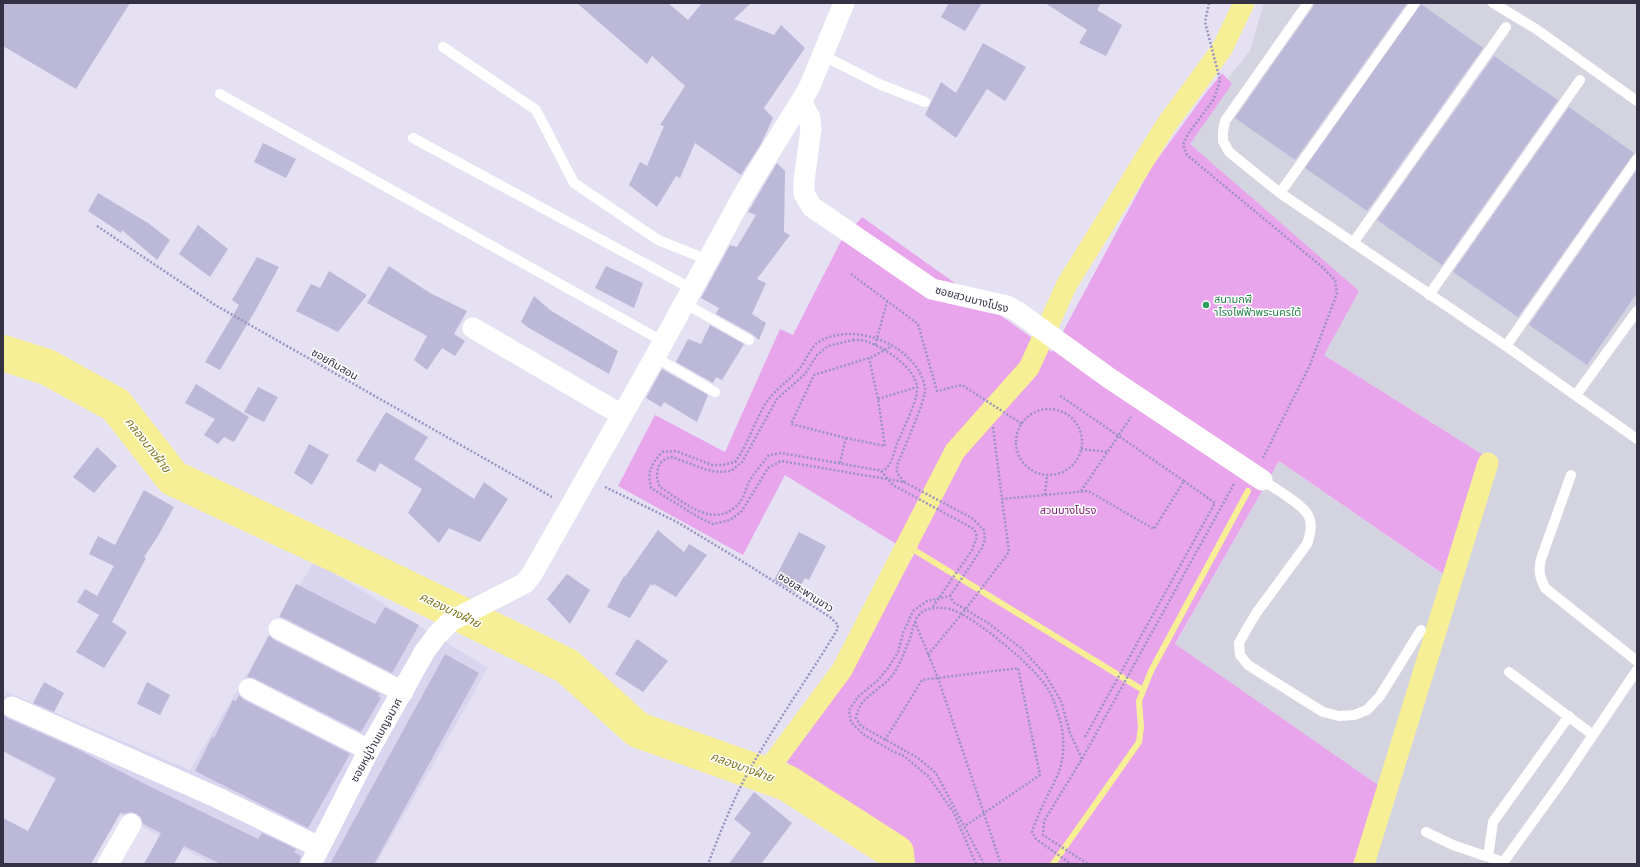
<svg xmlns="http://www.w3.org/2000/svg" width="1640" height="867" viewBox="0 0 1640 867" font-family="'Source Sans 3','Noto Sans Thai',sans-serif">
  <style>
    .residential { fill: #dad5ee }
    .industrial { fill: #d4d4e1 }
    .green { fill: #e9a5ec }
    .lines { fill: none; stroke-linecap: round; stroke-linejoin: round }
    .stream { stroke: #f7ef95; stroke-width: 6 }
    .canal { stroke: #f7ef95; stroke-width: 21 }
    .river { stroke: #f7ef95; stroke-width: 36 }
    .building { fill: #bcb8d8 }
    .path { stroke: #9a93c2; stroke-width: 2.5; stroke-dasharray: 2 2; stroke-linecap: butt }
    .lane { stroke: #fff; stroke-width: 10 }
    .street { stroke: #fff; stroke-width: 21 }
    .leisure-dot { fill: #2e9e5b; stroke: #fff; stroke-width: 1.5 }
    .labels { text-anchor: middle; stroke-width: 3; stroke-linejoin: round; paint-order: stroke }
    .street-label { font-size: 11px; fill: #343144; stroke: #fff }
    .leisure-label { font-size: 11px; fill: #27864d; stroke: #fff; text-anchor: start }
    .park-label { font-size: 11px; fill: #7b2070; stroke: #fff }
    .water-label { font-size: 12px; font-style: italic; fill: #7f771b; stroke: #fff }
  </style>
  <rect width="100%" height="100%" fill="#e5e1f3"/>
  <!-- residential -->
  <path class="residential" d="M 314,561 L 488,668 L 376,864 L 212,864 L 3,752 L 3,699 L 7,692 L 190,770 Z"/>
  <!-- industrial -->
  <path class="industrial" d="M 1264,3 L 1637,3 L 1637,864 L 1371,864 L 1391,794 L 1175,645 L 1279,461 L 1458,585 L 1496,463 L 1324,355 L 1181,136 L 1250,51 Z"/>
  <!-- green -->
  <path class="green" d="M 1222,73 L 1232,84 L 1190,144 L 1359,291 L 1324,355 L 1496,463 L 1459,585 L 1279,461 L 1175,644 L 1391,794 L 1371,864 L 913,864 L 910,853 L 781,758 L 914,555 L 785,475 L 743,555 L 618,486 L 655,415 L 725,452 L 780,329 L 793,335 L 841,241 L 862,217 L 1052,352 L 1151,168 L 1205,94 Z"/>
  <g class="lines">
    <!-- stream -->
    <path class="stream" d="M 906,545 L 1143,690
      M 1053,864 L 1139,742 L 1141,727 L 1139,701 L 1151,671 L 1248,491"/>
    <!-- canal -->
    <path class="canal" d="M 764,775 L 842,670 L 955,451 L 1029,368 L 1067,284 L 1166,125 L 1222,49 L 1244,3
      M 1364,864 L 1488,463"/>
    <!-- river -->
    <path class="river" d="M 3,353 L 47,367 L 116,405 L 173,478 L 378,574 L 567,666 L 638,730 L 787,783 L 896,853 L 897,864"/>
  </g>
  <!-- building -->
  <path class="building" d="M 3,3 L 130,3 L 76,89 L 3,46 Z
    M 577,3 L 668,3 L 688,20 L 702,3 L 751,3 L 734,19 L 774,35 L 781,25 L 805,48 L 764,108 L 773,118 L 761,144 L 741,175 L 695,143 L 680,178 L 676,176 L 657,207 L 629,185 L 640,162 L 647,166 L 664,126 L 660,125 L 685,86 L 652,56 L 647,64 Z
    M 949,3 L 982,3 L 965,31 L 941,17 Z
    M 1045,3 L 1101,3 L 1097,10 L 1122,25 L 1106,56 L 1079,43 L 1087,30 Z
    M 1314,3 L 1407,3 L 1295,160 L 1235,118 L 1313,7 Z
    M 1421,4 L 1483,48 L 1367,211 L 1305,168 Z
    M 983,43 L 1026,67 L 1005,101 L 987,89 L 956,138 L 925,115 L 941,82 L 956,93 Z
    M 1494,56 L 1558,100 L 1442,265 L 1377,220 Z
    M 1569,107 L 1634,153 L 1518,317 L 1453,272 Z
    M 263,143 L 296,159 L 286,178 L 254,162 Z
    M 777,163 L 785,171 L 784,232 L 790,235 L 757,279 L 766,283 L 752,314 L 766,323 L 759,340 L 752,334 L 716,314 L 719,308 L 701,298 L 730,245 L 737,247 L 756,215 L 748,212 Z
    M 1637,170 L 1637,293 L 1587,365 L 1529,325 Z
    M 98,193 L 148,223 L 170,240 L 157,260 L 122,230 L 121,233 L 88,211 Z
    M 198,225 L 228,249 L 210,277 L 179,254 Z
    M 257,257 L 279,267 L 255,311 L 220,370 L 205,362 L 239,305 L 232,300 Z
    M 389,266 L 430,293 L 467,311 L 454,334 L 465,341 L 455,356 L 442,348 L 427,370 L 414,360 L 427,336 L 367,303 Z
    M 606,266 L 643,283 L 634,308 L 595,288 Z
    M 329,271 L 367,295 L 338,332 L 296,311 L 311,284 L 320,288 Z
    M 534,296 L 550,310 L 618,351 L 609,374 L 529,328 L 521,322 Z
    M 710,325 L 744,344 L 722,380 L 716,377 L 713,383 L 676,362 L 688,339 L 701,344 Z
    M 662,369 L 708,395 L 697,422 L 664,402 L 661,407 L 646,398 Z
    M 196,384 L 249,417 L 234,442 L 224,437 L 218,444 L 204,435 L 215,419 L 185,403 Z
    M 258,387 L 278,397 L 264,422 L 244,412 Z
    M 386,412 L 428,437 L 414,459 L 474,499 L 484,482 L 508,499 L 480,542 L 449,528 L 439,543 L 408,513 L 422,489 L 380,463 L 375,472 L 356,461 Z
    M 309,444 L 329,455 L 312,485 L 294,473 Z
    M 97,447 L 117,466 L 94,493 L 73,477 Z
    M 144,490 L 174,507 L 158,536 L 144,557 L 146,558 L 112,622 L 127,632 L 104,668 L 76,652 L 99,615 L 77,602 L 85,589 L 97,596 L 114,566 L 89,554 L 98,536 L 115,545 Z
    M 658,530 L 684,552 L 689,544 L 707,555 L 676,597 L 654,584 L 653,586 L 651,584 L 630,618 L 607,607 L 624,576 L 625,577 Z
    M 799,532 L 826,546 L 809,580 L 805,578 L 796,593 L 774,580 Z
    M 567,574 L 590,590 L 570,624 L 547,599 Z
    M 296,584 L 375,624 L 385,607 L 419,625 L 392,673 L 284,618 L 279,617 Z
    M 269,635 L 274,640 L 380,694 L 378,696 L 381,698 L 361,732 L 254,678 L 247,677 Z
    M 637,639 L 668,661 L 643,692 L 615,674 Z
    M 445,654 L 479,673 L 374,864 L 330,864 Z
    M 44,682 L 64,693 L 54,712 L 33,703 Z
    M 147,682 L 170,695 L 160,715 L 137,704 Z
    M 239,695 L 244,700 L 350,754 L 308,828 L 195,771 L 212,737 L 214,738 L 233,700 L 236,701 Z
    M 3,715 L 7,718 L 77,749 L 147,785 L 258,839 L 262,833 L 296,849 L 294,852 L 301,856 L 299,864 L 221,864 L 184,846 L 174,864 L 144,864 L 161,833 L 143,824 L 141,818 L 137,814 L 131,812 L 124,814 L 121,812 L 91,864 L 3,864 L 3,818 L 28,831 L 56,778 L 3,751 Z
    M 754,792 L 792,823 L 761,864 L 729,864 L 751,833 L 734,819 Z"/>
  <g class="lines">
    <!-- path -->
    <path class="path" d="M 1209,3 L 1205,22 L 1220,80 L 1214,99 L 1188,134 L 1183,145 L 1187,155 L 1321,266 L 1335,280 L 1337,293 L 1310,365 L 1263,458
      M 97,226 L 215,305 L 552,497
      M 851,274 L 918,324 L 937,391 L 962,385 L 1022,424
      M 853,340 C 858,340 864,340 868,342 C 885,348 914,367 917,386 C 919,398 904,427 899,439 C 894,449 893,465 883,471 L 781,453 L 769,455 C 762,464 754,473 749,482 C 746,488 744,497 740,502 C 715,532 684,502 660,487 C 654,475 657,459 672,457 L 707,470 L 719,472 L 731,471 L 742,462 L 777,399 L 805,374 L 817,355 L 828,346 Z
      M 875,345 L 887,302
      M 878,399 L 917,387
      M1016 442a33 33 0 1 1 66 0a33 33 0 1 1-66 0Z
      M 993,427 L 1002,499 L 1088,491 L 1154,529 L 1184,481 L 1059,395
      M 846,438 L 885,446 L 878,399 L 869,358
      M 1081,449 L 1108,452
      M 840,463 L 846,438 L 791,424 L 814,375 L 872,357 L 892,346
      M 881,471 L 893,485 L 974,529 L 977,537 L 972,550 L 932,608
      M 904,482 L 897,473 L 897,465 C 902,453 927,398 925,388 C 918,346 856,321 820,341 C 812,345 806,360 800,368 C 791,379 777,388 768,400 C 755,419 749,443 735,462 L 723,465 L 712,465 L 676,451 L 662,452 C 651,465 647,471 651,488 L 700,518 L 713,524 L 730,520 L 742,511 L 768,468 L 781,461 L 904,482 L 972,518 L 984,530 L 985,539 L 982,548 L 950,596
      M 605,487 L 677,522 L 745,563 L 830,617 L 838,625 L 837,630 C 807,680 772,728 744,780 C 730,807 719,836 708,864
      M 1081,491 L 1131,417
      M 1045,495 L 1047,475
      M 915,622 L 938,678 L 1001,864
      M 928,655 L 965,610 L 1009,552 L 1002,499
      M 1085,737 L 1215,503 L 1184,481
      M 885,740 L 922,680 L 1018,668 L 1040,775 L 965,826
      M 1082,759 L 1234,484
      M 976,864 L 954,813 L 929,777 L 904,756 L 892,751 L 863,734 L 851,722 L 849,710 L 858,697 L 878,680 L 888,668 L 898,652 L 903,633 L 913,611 L 927,601 L 950,596 L 953,602 L 988,623 L 1021,648 L 1045,674 L 1061,701 L 1070,733 L 1082,759 L 1044,821 L 1043,835 L 1088,864
      M 984,864 L 936,773 L 918,758 L 861,726 L 856,718 C 860,694 881,692 894,673 C 901,662 905,650 910,638 C 913,629 914,619 921,613 C 929,606 944,607 953,610 C 976,618 1036,668 1048,689 C 1055,701 1059,716 1062,729 C 1064,741 1064,756 1060,768 C 1059,774 1055,780 1053,785 C 1045,800 1037,816 1032,832 L 1036,839 L 1071,864"/>
    <!-- lane -->
    <path class="lane" d="M 1308,3 L 1225,121 L 1223,132 L 1223,141 L 1229,152 L 1280,193 L 1506,346 L 1637,439
      M 1493,3 L 1536,29 L 1637,101
      M 443,47 L 536,110 L 574,183 L 658,240 L 708,260
      M 822,55 L 879,84 L 925,102
      M 220,94 L 664,342
      M 413,138 L 692,289
      M 1280,193 L 1415,3
      M 1353,243 L 1506,27
      M 1429,295 L 1580,80
      M 684,303 L 749,340
      M 1506,346 L 1637,159
      M 655,357 L 715,392
      M 1576,395 L 1637,311
      M 1571,475 L 1541,559 C 1538,571 1540,577 1545,588 L 1637,661
      M 1262,480 C 1271,486 1280,491 1288,497 C 1309,511 1316,519 1307,544 L 1257,612 L 1245,632 L 1239,643 L 1240,655 L 1248,665 L 1323,712 L 1339,716 L 1354,715 L 1367,710 L 1380,696 L 1421,630
      M 1509,672 L 1593,735
      M 1426,832 L 1453,845 L 1503,862
      M 1488,857 L 1493,822 L 1569,716
      M 1502,864 L 1564,778 L 1637,670"/>
    <!-- street -->
    <path class="street" d="M 801,102 L 810,118 L 811,129 L 804,181 L 804,194 L 812,207 L 932,289 L 1007,306 L 1018,312 L 1109,378 L 1262,480
      M 473,328 L 622,415
      M 279,629 L 403,692
      M 249,689 L 369,750
      M 12,707 L 218,798 L 319,847
      M 108,864 L 131,824
      M 311,864 L 369,750 L 425,651 L 437,635 L 451,621 L 525,583 L 532,574 L 655,357 L 744,194 L 809,88 L 844,3"/>
  </g>
  <!-- markers -->
  <circle class="leisure-dot" cx="1206" cy="305" r="4"/>
  <g class="labels">
    <!-- street labels -->
    <g class="street-label">
      <text transform="translate(972 299) rotate(15)" y="4">ซอยสวนบางโปรง</text>
      <text transform="translate(335 364) rotate(30)" y="4">ซอยทิมสอน</text>
      <text transform="translate(806 592) rotate(33)" y="4">ซอยสะพานขาว</text>
      <text transform="translate(376 740) rotate(-61)" y="4">ซอยหมู่บ้านเบญจมาศ</text>
    </g>
    <!-- leisure labels -->
    <g class="leisure-label">
      <text x="1214" y="303">สนามกฬี<tspan x="1214" dy="13">าโรงไฟฟ้าพระนครใต้</tspan></text>
    </g>
    <!-- park labels -->
    <g class="park-label">
      <text x="1068" y="514">สวนบางโปรง</text>
    </g>
    <!-- water labels -->
    <g class="water-label">
      <text transform="translate(148 445) rotate(52)" y="4">คลองบางฝ้าย</text>
      <text transform="translate(450 610) rotate(26)" y="4">คลองบางฝ้าย</text>
      <text transform="translate(742 767) rotate(20)" y="4">คลองบางฝ้าย</text>
    </g>
  </g>
  <!-- border -->
  <rect width="1640" height="867" fill="none" stroke="#343144" stroke-width="8"/>
</svg>
